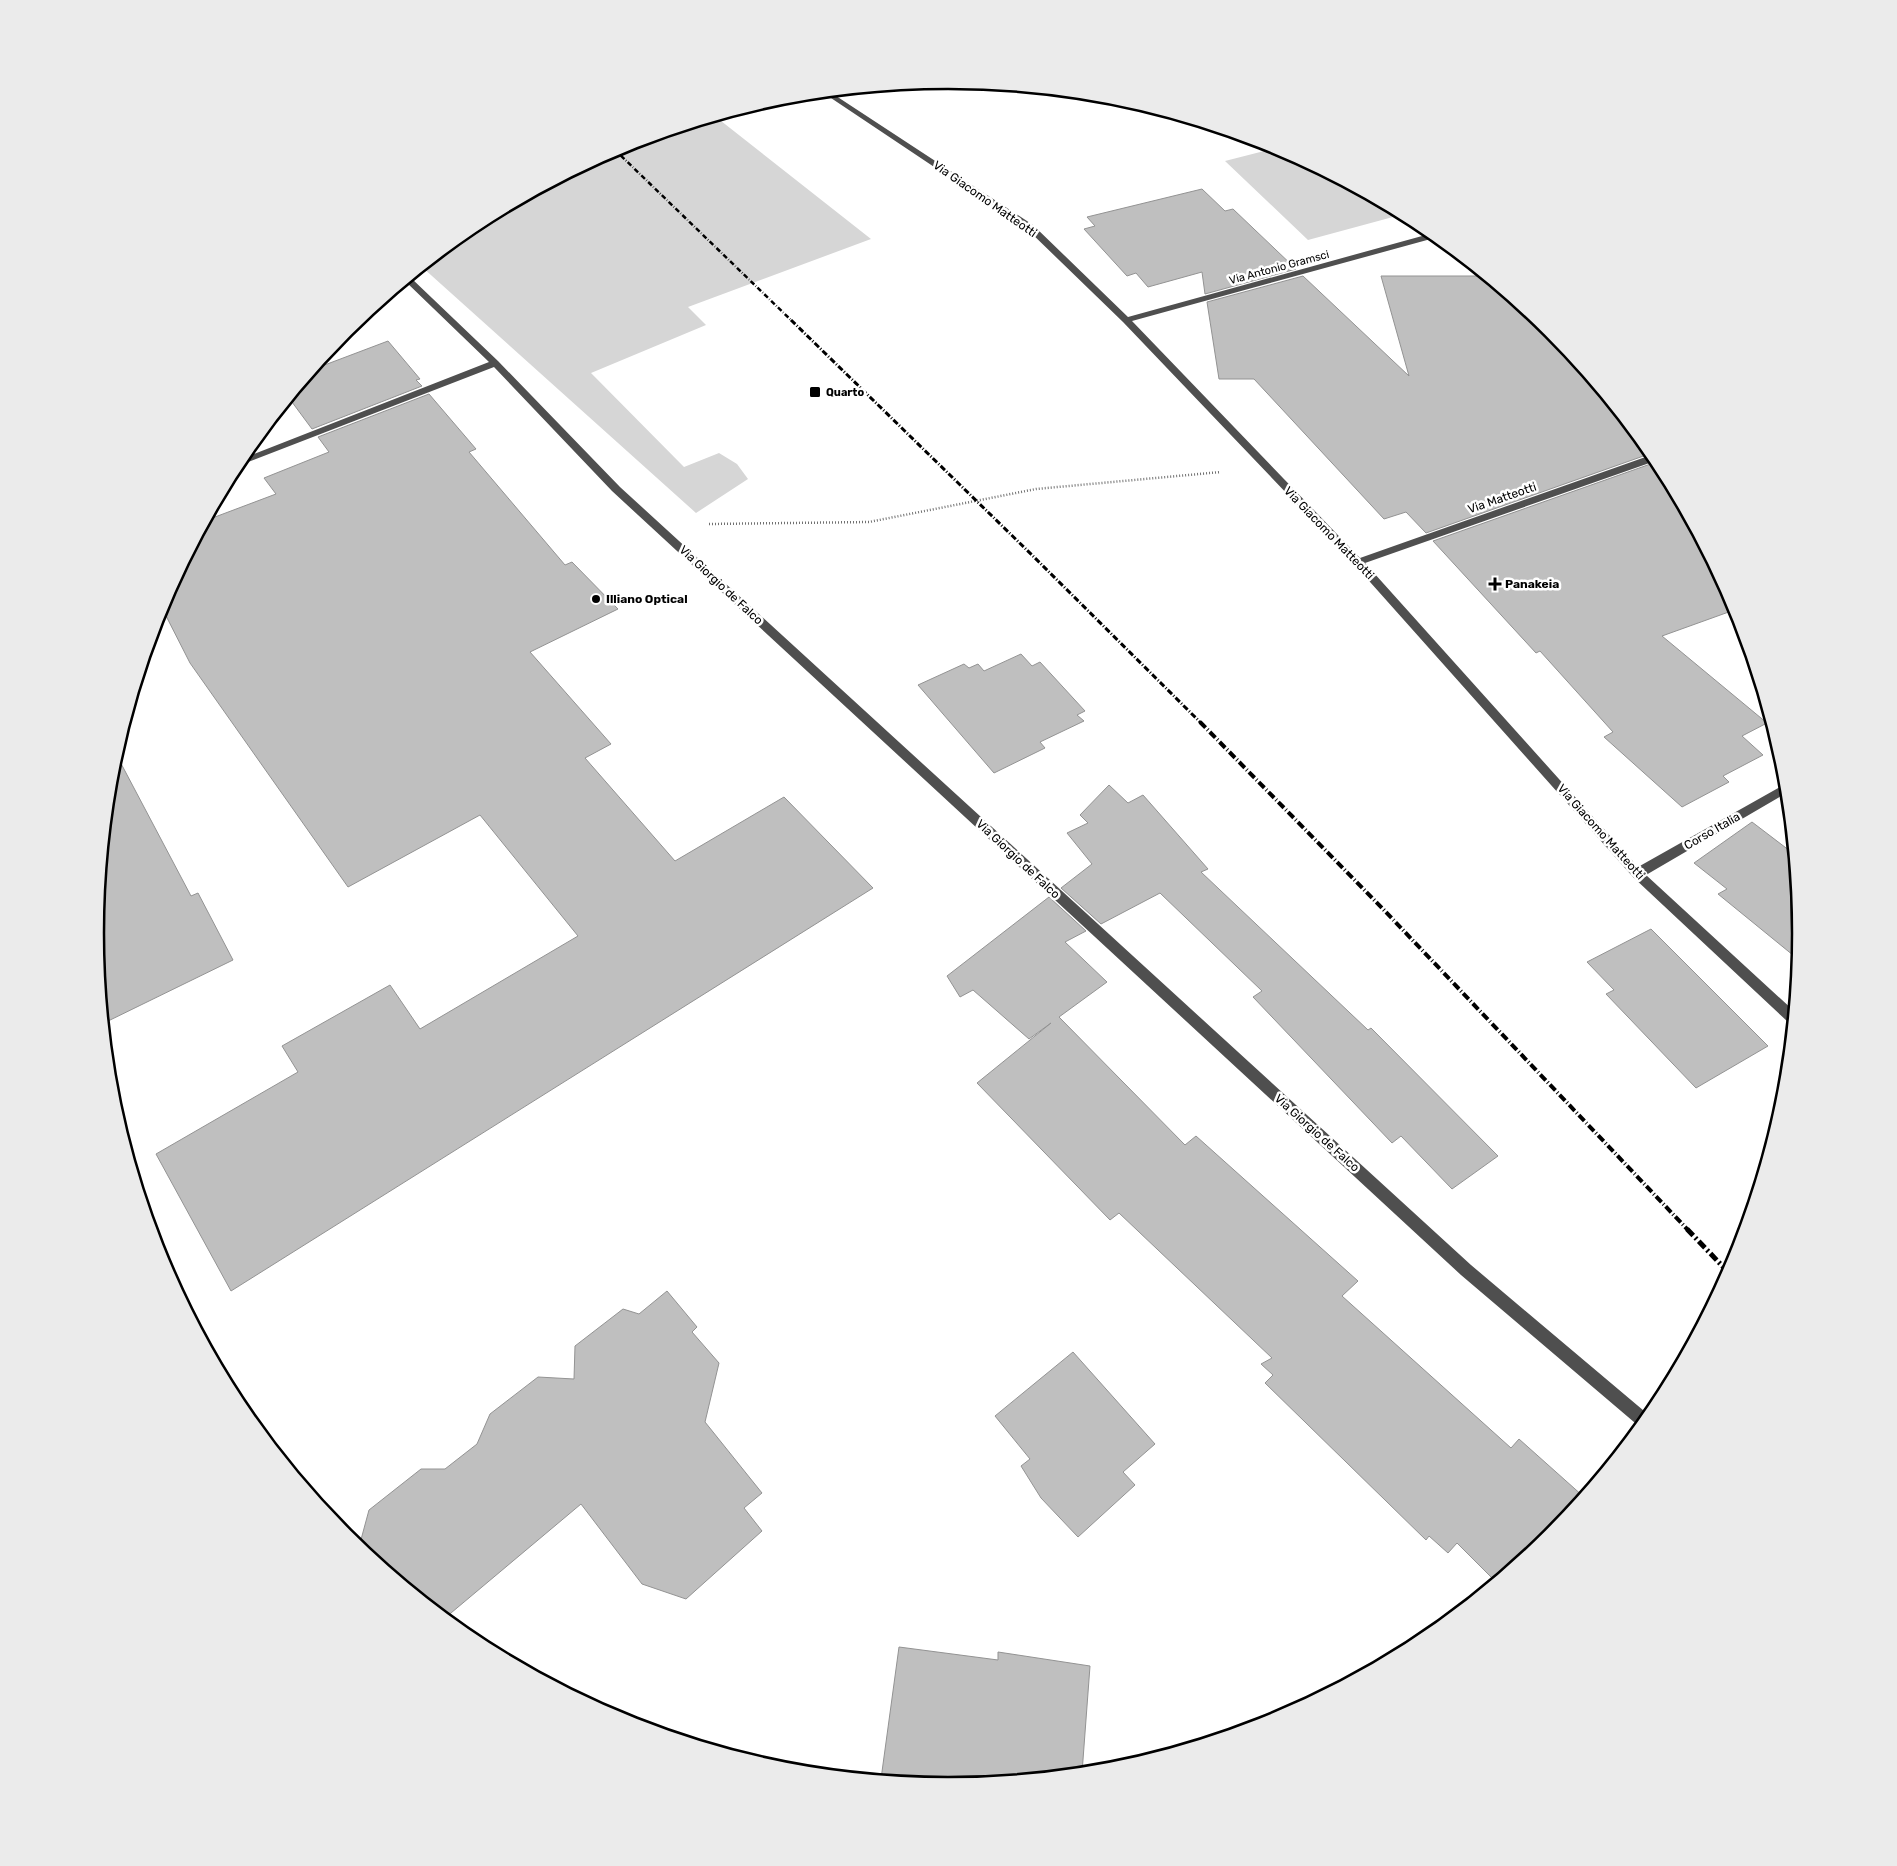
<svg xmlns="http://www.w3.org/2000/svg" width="1897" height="1866" viewBox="0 0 1897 1866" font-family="Rubik,sans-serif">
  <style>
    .green { fill: #d6d6d6 }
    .building { fill: #bfbfbf; stroke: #939393 }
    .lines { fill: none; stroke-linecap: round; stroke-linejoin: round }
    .path { stroke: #717171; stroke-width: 2.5; stroke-dasharray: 1 2; stroke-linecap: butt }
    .minor { fill: #4f4f4f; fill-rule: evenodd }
    .rail-far3 { stroke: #000; stroke-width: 2.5; stroke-dasharray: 5 2 0.5 2; stroke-linecap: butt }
    .rail-far2 { stroke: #000; stroke-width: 3; stroke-dasharray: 6 2 1 2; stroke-linecap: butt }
    .rail-far1 { stroke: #000; stroke-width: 4; stroke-dasharray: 8 2.5 1 2.5; stroke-linecap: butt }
    .rail { stroke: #000; stroke-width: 5; stroke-dasharray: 9 3 2 3; stroke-linecap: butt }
    .poi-dot { fill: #000; stroke: #fff; stroke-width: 2 }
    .labels { text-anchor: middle; stroke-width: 5; stroke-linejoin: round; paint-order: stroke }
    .far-street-label { font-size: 11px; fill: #000; stroke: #fff }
    .far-poi-label { font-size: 11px; font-weight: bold; fill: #000; stroke: #fff; text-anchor: start }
    .street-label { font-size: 12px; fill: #000; stroke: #fff }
    .poi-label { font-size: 12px; font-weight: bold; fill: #000; stroke: #fff; text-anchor: start }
    .rim { fill: none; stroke: #000; stroke-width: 2.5 }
  </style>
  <rect width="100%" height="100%" fill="#fff"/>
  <!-- green -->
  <path class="green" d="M 716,117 L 871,239 L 688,307 L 706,325 L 591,373 L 684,467 L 719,453 L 737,464 L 748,479 L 696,513 L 422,267 L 475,224 L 622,145 Z
    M 1280,147 L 1404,214 L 1308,240 L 1225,161 Z"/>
  <!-- building -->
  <path class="building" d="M 1202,189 L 1225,211 L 1233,209 L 1296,269 L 1205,294 L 1202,272 L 1148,287 L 1136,273 L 1127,276 L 1084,229 L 1095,226 L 1087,217 Z
    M 1303,276 L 1409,376 L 1381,276 L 1486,276 L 1552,330 L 1652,453 L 1426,533 L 1406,512 L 1384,519 L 1254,379 L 1219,379 L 1207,302 Z
    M 388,341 L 420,379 L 416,380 L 422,386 L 312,429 L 289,398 L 314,369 Z
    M 429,394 L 476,449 L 469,452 L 565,565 L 572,562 L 618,609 L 530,652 L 611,744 L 585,758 L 675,861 L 784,797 L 873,888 L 231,1291 L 156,1154 L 298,1072 L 282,1046 L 390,985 L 420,1029 L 578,936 L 480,815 L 348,887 L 190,663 L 161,606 L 207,520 L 276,494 L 264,478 L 329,452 L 318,437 Z
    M 1659,461 L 1737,609 L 1662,636 L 1767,723 L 1742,736 L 1763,755 L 1723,776 L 1729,782 L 1682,807 L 1604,737 L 1613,732 L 1540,651 L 1536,653 L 1433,541 Z
    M 1021,654 L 1032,666 L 1040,662 L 1085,711 L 1077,715 L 1084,721 L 1040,742 L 1045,748 L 994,773 L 918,685 L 964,664 L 969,668 L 978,664 L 984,671 Z
    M 116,754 L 191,896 L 198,893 L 233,960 L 104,1023 L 96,933 L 112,766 Z
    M 1109,785 L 1128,803 L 1143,795 L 1208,869 L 1201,872 L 1368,1030 L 1371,1028 L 1498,1156 L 1452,1189 L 1401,1136 L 1392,1143 L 1253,997 L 1262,991 L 1160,893 L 1101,924 L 1061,888 L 1092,864 L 1067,833 L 1088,823 L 1080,815 Z
    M 1752,822 L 1794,854 L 1802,933 L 1799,960 L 1718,894 L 1727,889 L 1694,863 Z
    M 1049,897 L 1086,931 L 1065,942 L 1107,982 L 1059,1017 L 1185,1145 L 1196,1136 L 1358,1281 L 1342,1296 L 1511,1448 L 1519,1439 L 1584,1497 L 1551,1536 L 1496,1582 L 1457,1543 L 1448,1553 L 1429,1536 L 1426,1540 L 1265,1383 L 1273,1375 L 1261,1364 L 1272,1358 L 1119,1213 L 1110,1220 L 977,1083 L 1051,1023 L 1029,1039 L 973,990 L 960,997 L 947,976 Z
    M 1651,929 L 1768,1046 L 1696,1088 L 1606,994 L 1614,990 L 1587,962 Z
    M 667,1291 L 697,1327 L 692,1332 L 719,1363 L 705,1422 L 762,1493 L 744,1508 L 762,1531 L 686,1599 L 642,1584 L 581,1504 L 445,1618 L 359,1547 L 369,1510 L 421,1469 L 445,1469 L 477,1444 L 490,1414 L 538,1377 L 574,1379 L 575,1346 L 623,1309 L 639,1314 Z
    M 1073,1352 L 1155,1444 L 1123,1472 L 1135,1485 L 1078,1537 L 1041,1498 L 1021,1466 L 1030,1459 L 995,1416 Z
    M 899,1647 L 998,1660 L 998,1652 L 1090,1666 L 1082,1773 L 948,1786 L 881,1779 Z"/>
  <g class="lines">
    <!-- path -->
    <path class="path" d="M 709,524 L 869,522 L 1036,489 L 1221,472"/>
    <!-- minor -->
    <path class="minor" d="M 822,92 L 830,92 L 1033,225 L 1128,317 L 1433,233 L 1438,237 L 1132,321 L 1360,558 L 1654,454 L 1658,460 L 1365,563 L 1638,867 L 1787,783 L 1788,792 L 1646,875 L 1794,1011 L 1793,1023 L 1788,1022 L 1633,877 L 1354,564 L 1123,322 L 1027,229 Z
      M 410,277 L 498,361 L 620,487 L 1471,1265 L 1650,1416 L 1641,1428 L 1461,1275 L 612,491 L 494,367 L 235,467 L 239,460 L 489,362 L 405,281 Z"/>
    <!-- rail-far3 -->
    <path class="rail-far3" d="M 614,149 L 792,321"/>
    <!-- rail-far2 -->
    <path class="rail-far2" d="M 791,320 L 1034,557 L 1201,723"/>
    <!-- rail-far1 -->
    <path class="rail-far1" d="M 1200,722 L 1383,909 L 1688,1230"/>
    <!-- rail -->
    <path class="rail" d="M 1687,1229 L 1729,1273"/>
  </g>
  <!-- markers -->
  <g class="poi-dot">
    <rect x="809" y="386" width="12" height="12" rx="2.5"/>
    <path d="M1492.5 576.5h5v5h5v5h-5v5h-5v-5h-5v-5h5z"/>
    <circle cx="596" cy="599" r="5"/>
  </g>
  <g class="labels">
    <!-- far-street labels -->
    <g class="far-street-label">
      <text transform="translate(1279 267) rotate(-15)" y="4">Via Antonio Gramsci</text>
    </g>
    <!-- far-poi labels -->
    <g class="far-poi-label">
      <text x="826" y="396">Quarto</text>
    </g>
    <!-- street labels -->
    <g class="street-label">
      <text transform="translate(985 199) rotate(35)" y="4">Via Giacomo Matteotti</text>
      <text transform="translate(1502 498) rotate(-19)" y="4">Via Matteotti</text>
      <text transform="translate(1329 533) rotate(46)" y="4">Via Giacomo Matteotti</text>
      <text transform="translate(721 585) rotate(43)" y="4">Via Giorgio de Falco</text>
      <text transform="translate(1712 831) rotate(-30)" y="4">Corso Italia</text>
      <text transform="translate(1601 832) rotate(48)" y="4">Via Giacomo Matteotti</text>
      <text transform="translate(1018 859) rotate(43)" y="4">Via Giorgio de Falco</text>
      <text transform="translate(1317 1133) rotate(42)" y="4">Via Giorgio de Falco</text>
    </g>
    <!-- poi labels -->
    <g class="poi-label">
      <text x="1505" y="588">Panakeia</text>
      <text x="606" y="603">Illiano Optical</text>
    </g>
  </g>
  <!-- crop -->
  <path d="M0 0H1897V1866H0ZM104 933a844 844 0 1 1 1688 0a844 844 0 1 1-1688 0Z" fill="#ebebeb" fill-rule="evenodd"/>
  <path class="rim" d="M104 933a844 844 0 1 1 1688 0a844 844 0 1 1-1688 0Z"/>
</svg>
